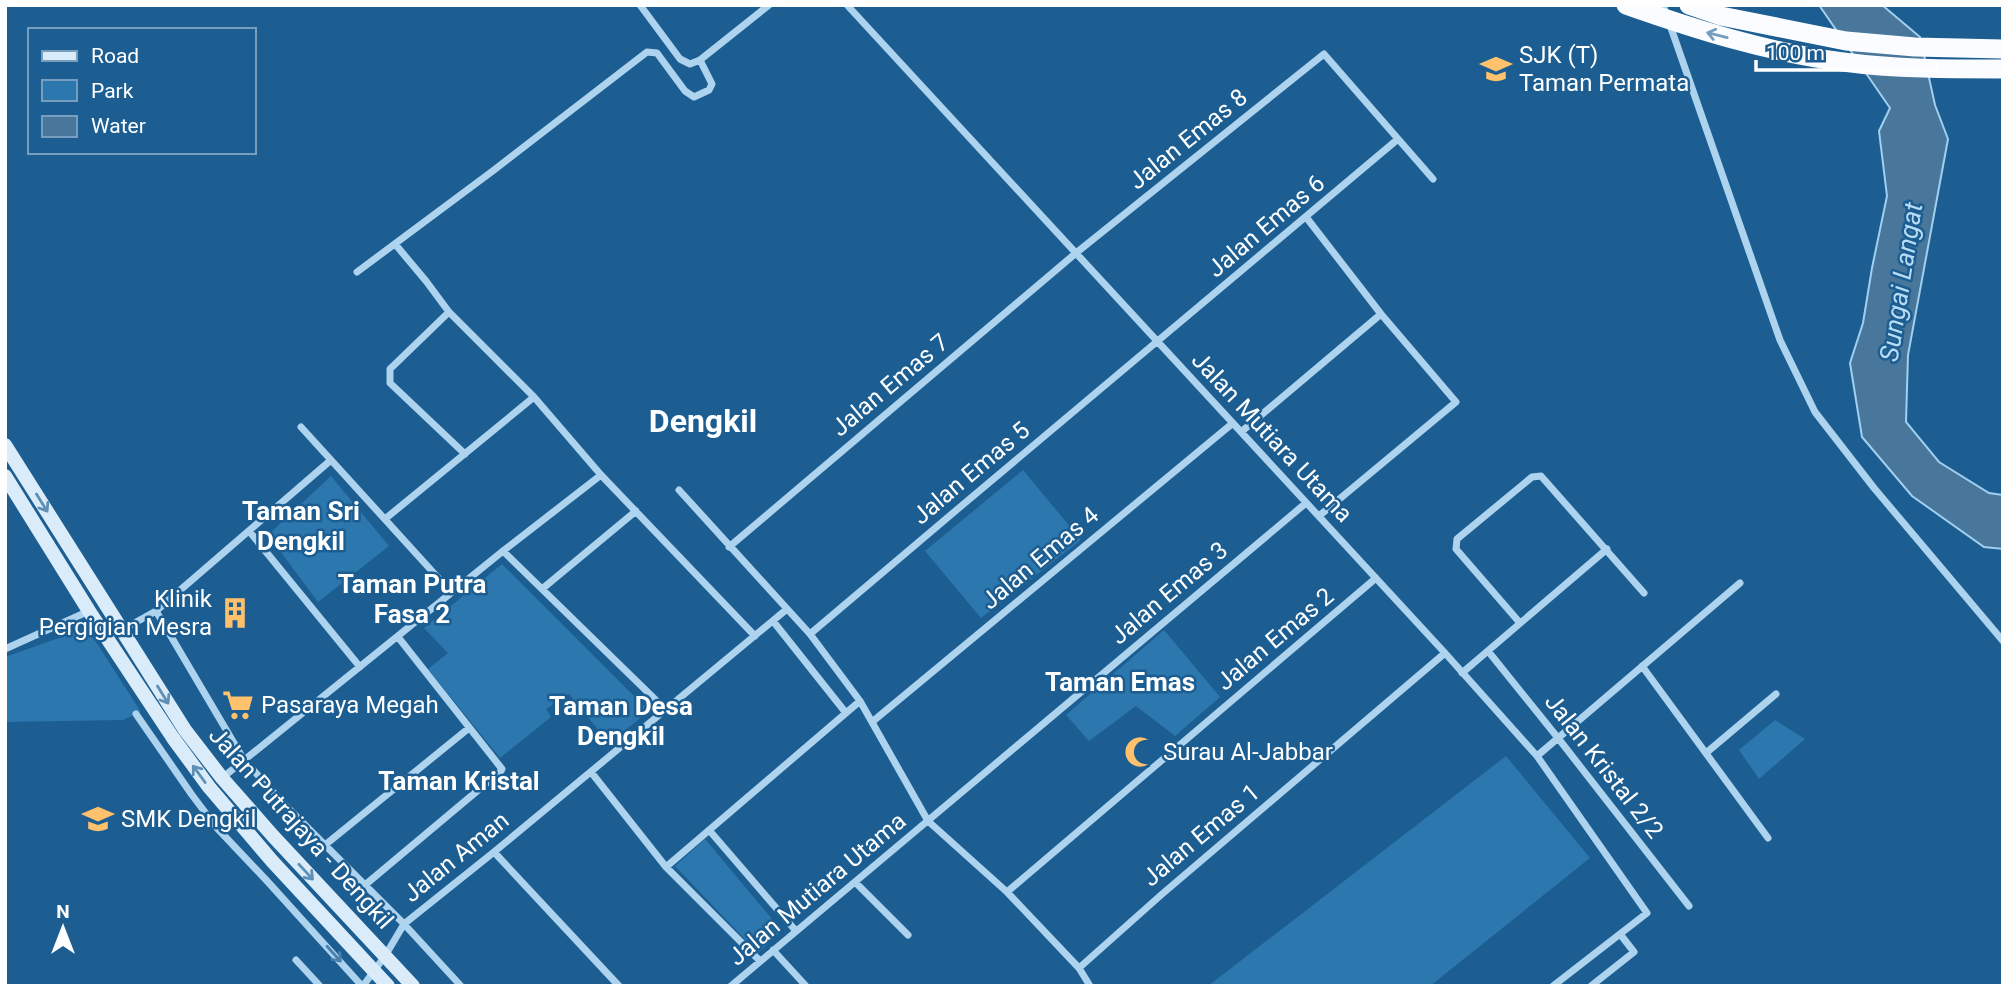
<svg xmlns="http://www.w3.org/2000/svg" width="2008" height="991" viewBox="0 0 2008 991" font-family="Roboto,sans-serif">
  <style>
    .green { fill: #2c77ae }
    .water { fill: #48779b; stroke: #a0cff0; stroke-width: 2 }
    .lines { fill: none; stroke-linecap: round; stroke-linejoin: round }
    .minor { stroke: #add3ef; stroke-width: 7 }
    .secondary { stroke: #daecfa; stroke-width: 14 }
    .trunk { stroke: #fafcff; stroke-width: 19 }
    .trunk-bridge { stroke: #fafcff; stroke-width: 19 }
    .oneway { stroke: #759dbe }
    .oneway2 { stroke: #5e90b6 }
    .oneway3 { stroke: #4881ae }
    .labels { text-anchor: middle; stroke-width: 5; stroke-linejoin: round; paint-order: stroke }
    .poi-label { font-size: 24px; fill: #fff; stroke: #1c5e92; text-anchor: start }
    .street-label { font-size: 24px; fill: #fff; stroke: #1c5e92 }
    .water-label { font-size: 26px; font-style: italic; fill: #b9dcf5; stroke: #1c5e92 }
    .neighbourhood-label { font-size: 26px; font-weight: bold; fill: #fff; stroke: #1c5e92 }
    .district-label { font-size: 32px; font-weight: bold; fill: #fff; stroke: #1c5e92 }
  </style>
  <rect width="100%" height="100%" fill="#1c5e92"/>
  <!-- green -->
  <path class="green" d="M 1023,470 L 1081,540 L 981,618 L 925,551 Z
    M 331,476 L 389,546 L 318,602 L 268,535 Z
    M 502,564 L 649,711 L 609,743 L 569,694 L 546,709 L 551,717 L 500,758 L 428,669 L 448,653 L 424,628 Z
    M 87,628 L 141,712 L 123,720 L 5,722 L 5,657 Z
    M 1164,630 L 1220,697 L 1175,736 L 1136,706 L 1089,741 L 1066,715 Z
    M 1775,720 L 1805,739 L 1759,779 L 1739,750 Z
    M 1506,756 L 1590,858 L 1430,986 L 1208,986 Z
    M 705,839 L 782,931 L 758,953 L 675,866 Z"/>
  <!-- water -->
  <path class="water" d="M 1819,5 L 1882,5 L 1920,37 L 1935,105 L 1948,139 L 1908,355 L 1906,422 L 1939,462 L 1989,493 L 2003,495 L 2003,549 L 1984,547 L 1912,496 L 1862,437 L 1850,363 L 1863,323 L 1872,268 L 1887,196 L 1879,131 L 1890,108 Z"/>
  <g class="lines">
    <!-- minor -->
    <path class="minor" d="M 640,5 L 680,59 L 690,64 L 700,60 L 769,5
      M 847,5 L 1445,653 L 1537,756 L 1647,913 L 1553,986
      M 1663,5 L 1780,340 L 1815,412 L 1874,488 L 2003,641
      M 1306,217 L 1381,314 L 1456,402 L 1319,516
      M 395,244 L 426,281 L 449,312 L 534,397 L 601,475 L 755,636
      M 357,272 L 494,170 L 647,52 L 657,53 L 685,91 L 694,97 L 709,90 L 712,84 L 700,60
      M 449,312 L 390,369 L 390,383 L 465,454
      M 301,427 L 451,592
      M 1241,432 L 1381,314
      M 679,490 L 810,634 L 860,701 L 928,821 L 1007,892 L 1079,968 L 1090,986
      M 385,519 L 534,397
      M 249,531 L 360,667
      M 729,547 L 1076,253 L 1324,54 L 1433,179
      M 503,551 L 666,710
      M 542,589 L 636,511
      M 156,611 L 244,760 L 285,805 L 404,924 L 461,986
      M 773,621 L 846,713
      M 1520,623 L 1456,549 L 1457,539 L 1532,477 L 1541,476 L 1644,593
      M 122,630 L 156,611 L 331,460
      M 810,634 C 1005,468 1202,305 1398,139
      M 5,649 L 89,611
      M 1488,651 L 1558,738 L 1689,906
      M 1642,666 L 1768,838
      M 1462,673 L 1607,549
      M 136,714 L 192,795 L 217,828 L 268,882 L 362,986
      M 872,722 L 1233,423
      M 1706,753 L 1776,694
      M 1537,756 L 1740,583
      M 591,772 L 666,867 L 760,961
      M 222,778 L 503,551 L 601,475
      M 709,830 L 796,931
      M 325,845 L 469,728
      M 494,852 L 619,986
      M 666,867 L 860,701
      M 855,882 L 908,935
      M 365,885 L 501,771 L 502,769 L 398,637
      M 1007,892 L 1376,578
      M 773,950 L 806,986
      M 296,960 L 320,986
      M 1079,968 L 1161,895 L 1445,653
      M 363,986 L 385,956 L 404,924 L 494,852 L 787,609
      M 731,986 L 1306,503
      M 1591,986 L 1634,952 L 1620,934"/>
    <!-- secondary -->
    <path class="secondary" d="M 5,445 L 185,730 L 222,778 L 273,836 L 413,986
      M 5,476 L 89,611 L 173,738 L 209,787 L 272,861 L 388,986"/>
    <!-- trunk -->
    <path class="trunk" d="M 1689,5 L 1721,16 L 1846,41 L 1915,47 L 2003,49"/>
    <!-- trunk-bridge -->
    <path class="trunk-bridge" d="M 1626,5 C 1697,30 1767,52 1843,62 C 1895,69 1950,69 2003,69"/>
  </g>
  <!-- one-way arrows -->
  <defs><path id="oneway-shaft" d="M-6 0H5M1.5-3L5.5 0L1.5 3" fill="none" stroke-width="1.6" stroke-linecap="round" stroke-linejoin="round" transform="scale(1.75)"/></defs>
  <use class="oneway" href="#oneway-shaft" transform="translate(1717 35) rotate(-166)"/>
  <g class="oneway2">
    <use href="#oneway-shaft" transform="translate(42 503) rotate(58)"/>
    <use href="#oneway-shaft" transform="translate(163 695) rotate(58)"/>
    <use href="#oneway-shaft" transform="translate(199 774) rotate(-126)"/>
    <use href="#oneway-shaft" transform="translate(306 872) rotate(47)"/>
  </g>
  <use class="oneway3" href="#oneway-shaft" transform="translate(334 954) rotate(48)"/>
  <!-- icons -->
  <defs>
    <symbol id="school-bare" viewBox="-9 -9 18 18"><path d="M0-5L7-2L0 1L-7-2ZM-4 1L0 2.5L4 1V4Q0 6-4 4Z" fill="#ffc16b" stroke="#1c5e92" stroke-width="2.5" paint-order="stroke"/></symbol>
    <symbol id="building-bare" viewBox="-9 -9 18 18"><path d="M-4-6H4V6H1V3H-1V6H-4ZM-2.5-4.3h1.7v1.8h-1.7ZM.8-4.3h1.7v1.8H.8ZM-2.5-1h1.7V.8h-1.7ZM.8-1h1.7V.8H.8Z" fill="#ffc16b" stroke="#1c5e92" stroke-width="2.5" paint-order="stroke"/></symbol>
    <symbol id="supermarket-bare" viewBox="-9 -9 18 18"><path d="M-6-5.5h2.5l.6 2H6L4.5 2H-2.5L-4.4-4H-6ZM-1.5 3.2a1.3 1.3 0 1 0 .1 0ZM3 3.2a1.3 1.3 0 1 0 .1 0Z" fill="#ffc16b" stroke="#1c5e92" stroke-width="2.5" paint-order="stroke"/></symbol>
    <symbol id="mosque-bare" viewBox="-9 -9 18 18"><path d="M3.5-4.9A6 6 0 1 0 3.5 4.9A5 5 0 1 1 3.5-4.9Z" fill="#ffc16b" stroke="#1c5e92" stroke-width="2.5" paint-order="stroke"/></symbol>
  </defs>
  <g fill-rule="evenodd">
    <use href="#school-bare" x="1474" y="47" width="44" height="44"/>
    <use href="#building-bare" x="213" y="591" width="44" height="44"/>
    <use href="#supermarket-bare" x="216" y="683" width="44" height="44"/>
    <use href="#mosque-bare" x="1118" y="730" width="44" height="44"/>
    <use href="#school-bare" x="76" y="797" width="44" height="44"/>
  </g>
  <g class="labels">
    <!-- poi labels -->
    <g class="poi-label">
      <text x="1519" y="63">SJK (T)<tspan x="1519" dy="28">Taman Permata</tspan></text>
      <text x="212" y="607" text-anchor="end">Klinik<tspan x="212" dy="28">Pergigian Mesra</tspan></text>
      <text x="261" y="713">Pasaraya Megah</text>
      <text x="1163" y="760">Surau Al-Jabbar</text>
      <text x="121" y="827">SMK Dengkil</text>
    </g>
    <!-- street labels -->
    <g class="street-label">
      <text transform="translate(1188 139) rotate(-39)" y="8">Jalan Emas 8</text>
      <text transform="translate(1266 226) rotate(-40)" y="8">Jalan Emas 6</text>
      <text transform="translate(890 385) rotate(-40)" y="8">Jalan Emas 7</text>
      <text transform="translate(1272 437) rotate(47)" y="8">Jalan Mutiara Utama</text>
      <text transform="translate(971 473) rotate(-40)" y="8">Jalan Emas 5</text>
      <text transform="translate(1040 558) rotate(-40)" y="8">Jalan Emas 4</text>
      <text transform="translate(1169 593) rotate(-40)" y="8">Jalan Emas 3</text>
      <text transform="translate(1275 639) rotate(-40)" y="8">Jalan Emas 2</text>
      <text transform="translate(1604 766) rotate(52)" y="8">Jalan Kristal 2/2</text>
      <text transform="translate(301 828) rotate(48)" y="8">Jalan Putrajaya - Dengkil</text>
      <text transform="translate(1201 835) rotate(-40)" y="8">Jalan Emas 1</text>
      <text transform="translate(456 857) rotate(-39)" y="8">Jalan Aman</text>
      <text transform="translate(817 889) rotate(-40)" y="8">Jalan Mutiara Utama</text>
    </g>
    <!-- water labels -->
    <g class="water-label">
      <text transform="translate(1901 282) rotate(-81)" y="9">Sungai Langat</text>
    </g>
    <!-- neighbourhood labels -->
    <g class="neighbourhood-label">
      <text x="301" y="520">Taman Sri<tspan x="301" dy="30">Dengkil</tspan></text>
      <text x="412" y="593">Taman Putra<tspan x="412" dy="30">Fasa 2</tspan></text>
      <text x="1120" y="691">Taman Emas</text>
      <text x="621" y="715">Taman Desa<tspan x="621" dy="30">Dengkil</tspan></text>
      <text x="459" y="790">Taman Kristal</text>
    </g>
    <!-- district labels -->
    <g class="district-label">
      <text x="703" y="432">Dengkil</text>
    </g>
  </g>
  <!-- border -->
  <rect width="2008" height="991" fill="none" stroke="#ffffff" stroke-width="14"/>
  <!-- legend -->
  <rect x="28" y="28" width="228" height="126" fill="#1c5e92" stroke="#779ebe" stroke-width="2"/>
  <rect x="42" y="51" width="35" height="10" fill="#daecfa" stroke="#779ebe" stroke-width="2"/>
  <text x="91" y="63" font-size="21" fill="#ffffff">Road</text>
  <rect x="42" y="80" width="35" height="21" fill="#2c77ae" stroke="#779ebe" stroke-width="2"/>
  <text x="91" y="98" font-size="21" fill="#ffffff">Park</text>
  <rect x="42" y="116" width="35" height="21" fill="#48779b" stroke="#779ebe" stroke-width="2"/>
  <text x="91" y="133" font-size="21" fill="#ffffff">Water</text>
  <!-- north arrow -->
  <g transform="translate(63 928)" stroke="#1c5e92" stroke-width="5" paint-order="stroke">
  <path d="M0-5L12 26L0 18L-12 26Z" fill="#ffffff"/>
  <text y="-10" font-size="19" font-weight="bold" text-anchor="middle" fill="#ffffff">N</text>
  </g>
  <!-- scale -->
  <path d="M1756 60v10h180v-10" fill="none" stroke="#ffffff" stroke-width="3.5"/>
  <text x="1766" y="60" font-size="21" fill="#ffffff" stroke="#1c5e92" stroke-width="5" paint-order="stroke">100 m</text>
</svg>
